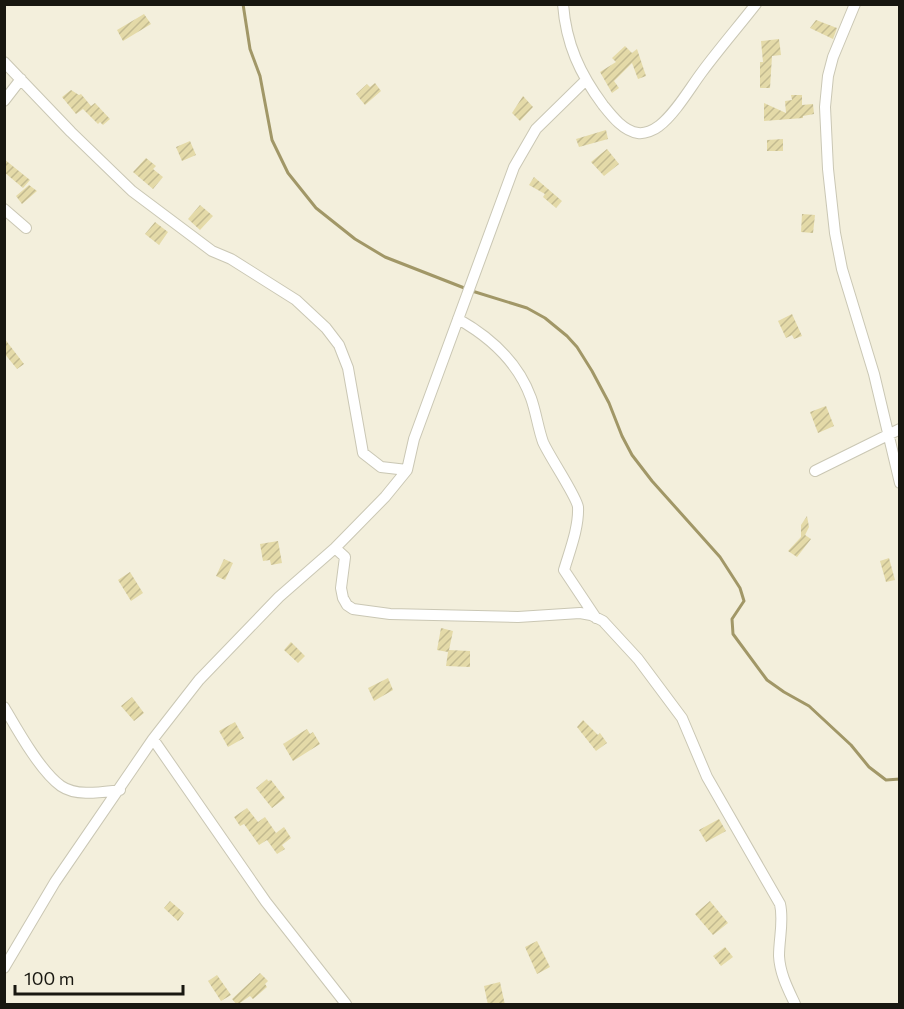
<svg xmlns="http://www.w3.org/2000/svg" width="904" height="1009" viewBox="0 0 904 1009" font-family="Commissioner,sans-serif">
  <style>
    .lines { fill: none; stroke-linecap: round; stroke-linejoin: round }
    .stream { stroke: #a19767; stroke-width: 3 }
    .building { fill: url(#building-hatch) }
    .minor-casing { stroke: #cac7b4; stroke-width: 12 }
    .minor { stroke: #fff; stroke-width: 10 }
  </style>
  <defs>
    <pattern id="building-hatch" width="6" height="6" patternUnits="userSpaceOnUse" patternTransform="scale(1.5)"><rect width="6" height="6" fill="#e4daa8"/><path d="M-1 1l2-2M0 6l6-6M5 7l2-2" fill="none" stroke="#c3ba90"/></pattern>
  </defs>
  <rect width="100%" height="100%" fill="#f3efdc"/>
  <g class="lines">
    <!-- stream -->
    <path class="stream" d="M 243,4 L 250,49 L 260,76 L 272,140 L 288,173 L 316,208 L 355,239 L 385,257 L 472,291 L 527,308 L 545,318 L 567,336 L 577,347 L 592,371 L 609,403 L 622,436 L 632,455 L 652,481 L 720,557 L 740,588 L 744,601 L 732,619 L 733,634 L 767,680 L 784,692 L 809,706 L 851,745 L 869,767 L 886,780 L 900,779"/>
  </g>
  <!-- building -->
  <path class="building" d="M 144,14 L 151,24 L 123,41 L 117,30 Z
    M 816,20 L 837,28 L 833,39 L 810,28 Z
    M 779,39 L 781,55 L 772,56 L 770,88 L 760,88 L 760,62 L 763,62 L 761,41 Z
    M 625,46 L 632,53 L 637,49 L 646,76 L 638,79 L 632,63 L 614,81 L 619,88 L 612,93 L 600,72 L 616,62 L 612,58 Z
    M 375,83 L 381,91 L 365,105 L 356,94 L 367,84 L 370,87 Z
    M 71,90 L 79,95 L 81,94 L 91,106 L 95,103 L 110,119 L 103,125 L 100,122 L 98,124 L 83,109 L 76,114 L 62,97 Z
    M 791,95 L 802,95 L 802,105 L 813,104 L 814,114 L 803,116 L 803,118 L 764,121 L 764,103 L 786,113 L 785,101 L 792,100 Z
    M 523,96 L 533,107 L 520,121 L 512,113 Z
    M 606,130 L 608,139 L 579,147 L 576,139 Z
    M 783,139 L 783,151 L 767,151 L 767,140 Z
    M 190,141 L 196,155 L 182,161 L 176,147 Z
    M 607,149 L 619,164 L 604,176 L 591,162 Z
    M 146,158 L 156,166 L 153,169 L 163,177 L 153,189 L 133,172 Z
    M 4,159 L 30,180 L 23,188 L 4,172 Z
    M 534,177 L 562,201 L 556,208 L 543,197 L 545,194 L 529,185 Z
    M 29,185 L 37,191 L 22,204 L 16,196 Z
    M 200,205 L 213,216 L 200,230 L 188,219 Z
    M 802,214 L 815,215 L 813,233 L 801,232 Z
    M 155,222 L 168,232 L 159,245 L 145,234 Z
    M 792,314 L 802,336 L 794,339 L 792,335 L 786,338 L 778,321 Z
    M 4,338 L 24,364 L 17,369 L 4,353 Z
    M 826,406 L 834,426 L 818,433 L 810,412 Z
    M 807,516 L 809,527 L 805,535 L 811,539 L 797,557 L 788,551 L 801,537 L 801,525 Z
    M 278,541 L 282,563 L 271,565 L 270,560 L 263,561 L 260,544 Z
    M 889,558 L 895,580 L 886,582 L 880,561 Z
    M 224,559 L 233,563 L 225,580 L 216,576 Z
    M 130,572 L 143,593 L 131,601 L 118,580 Z
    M 441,628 L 453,631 L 449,650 L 470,651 L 470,667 L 446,666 L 448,652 L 437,650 Z
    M 291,642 L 305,656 L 298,663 L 284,650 Z
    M 388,678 L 393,690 L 374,701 L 368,688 Z
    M 132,697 L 144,713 L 134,721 L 121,706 Z
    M 583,720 L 598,735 L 600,733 L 607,743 L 596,751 L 577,727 Z
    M 235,722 L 244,738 L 228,747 L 219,731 Z
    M 307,729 L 310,734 L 313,732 L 320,744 L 293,761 L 283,744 Z
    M 267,779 L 268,781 L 271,780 L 285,798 L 272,808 L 256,788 Z
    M 247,808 L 258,822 L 265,817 L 276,833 L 284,827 L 291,838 L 282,845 L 285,849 L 277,854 L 267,840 L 259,845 L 244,824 L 240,826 L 234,817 Z
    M 719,819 L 726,831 L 706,842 L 699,830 Z
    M 170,901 L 184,913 L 178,921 L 164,908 Z
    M 710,901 L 728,923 L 713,935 L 695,914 Z
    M 537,941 L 550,967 L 537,974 L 525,947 Z
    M 725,947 L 733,957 L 721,966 L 713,956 Z
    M 260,973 L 268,981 L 265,984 L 267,987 L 253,999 L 250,996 L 237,1005 L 232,999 Z
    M 217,975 L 231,995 L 221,1001 L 208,981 Z
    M 500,982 L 505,1005 L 488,1005 L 484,986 Z"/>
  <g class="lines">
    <defs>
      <path id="minor" d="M 563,4 C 566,44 580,74 603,105 C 611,115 623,131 638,133 C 645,134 654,130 659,126 C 675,114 690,88 702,72 C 719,49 738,27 756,4
        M 855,4 L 833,57 L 828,76 L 825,107 L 828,169 L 835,233 L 842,269 L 874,374 L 900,483
        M 4,62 L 71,132 L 132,191 L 212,251 L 231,259 L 296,300 L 326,328 L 339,345 L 348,368 L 363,453 L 381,467 L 407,470
        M 4,101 L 21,79
        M 4,209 L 26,228
        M 458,319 C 490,337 518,362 531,398 C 536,412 538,428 543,442 C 549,456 577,497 578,507 C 579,527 570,550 564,570 L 596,618
        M 815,471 L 900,429
        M 335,548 L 345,557 L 341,588 L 343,598 L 347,605 L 353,609 L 390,614 L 518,617 L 580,613 L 591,615 L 603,621 L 638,659 L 682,718 L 707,777 L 780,904 C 784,921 779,938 779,956 C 780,974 788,989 795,1004
        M 4,707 C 17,729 40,771 61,786 C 77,797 102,792 120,790
        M 153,739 L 266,902 L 346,1004
        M 4,968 L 55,882 L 153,739 L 199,680 L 279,597 L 335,548 L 385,497 L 407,470 L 414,439 L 514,167 L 536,129 L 585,81"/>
    </defs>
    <!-- minor casing -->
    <use href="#minor" class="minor-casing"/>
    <!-- minor -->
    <use href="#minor" class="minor"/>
  </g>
  <!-- border -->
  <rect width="904" height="1009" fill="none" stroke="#181710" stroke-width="12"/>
  <!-- scale -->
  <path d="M15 985v9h168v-9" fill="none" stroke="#181710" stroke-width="3"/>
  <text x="24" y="985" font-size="18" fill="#181710" stroke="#f3efdc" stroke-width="4.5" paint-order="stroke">100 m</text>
</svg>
